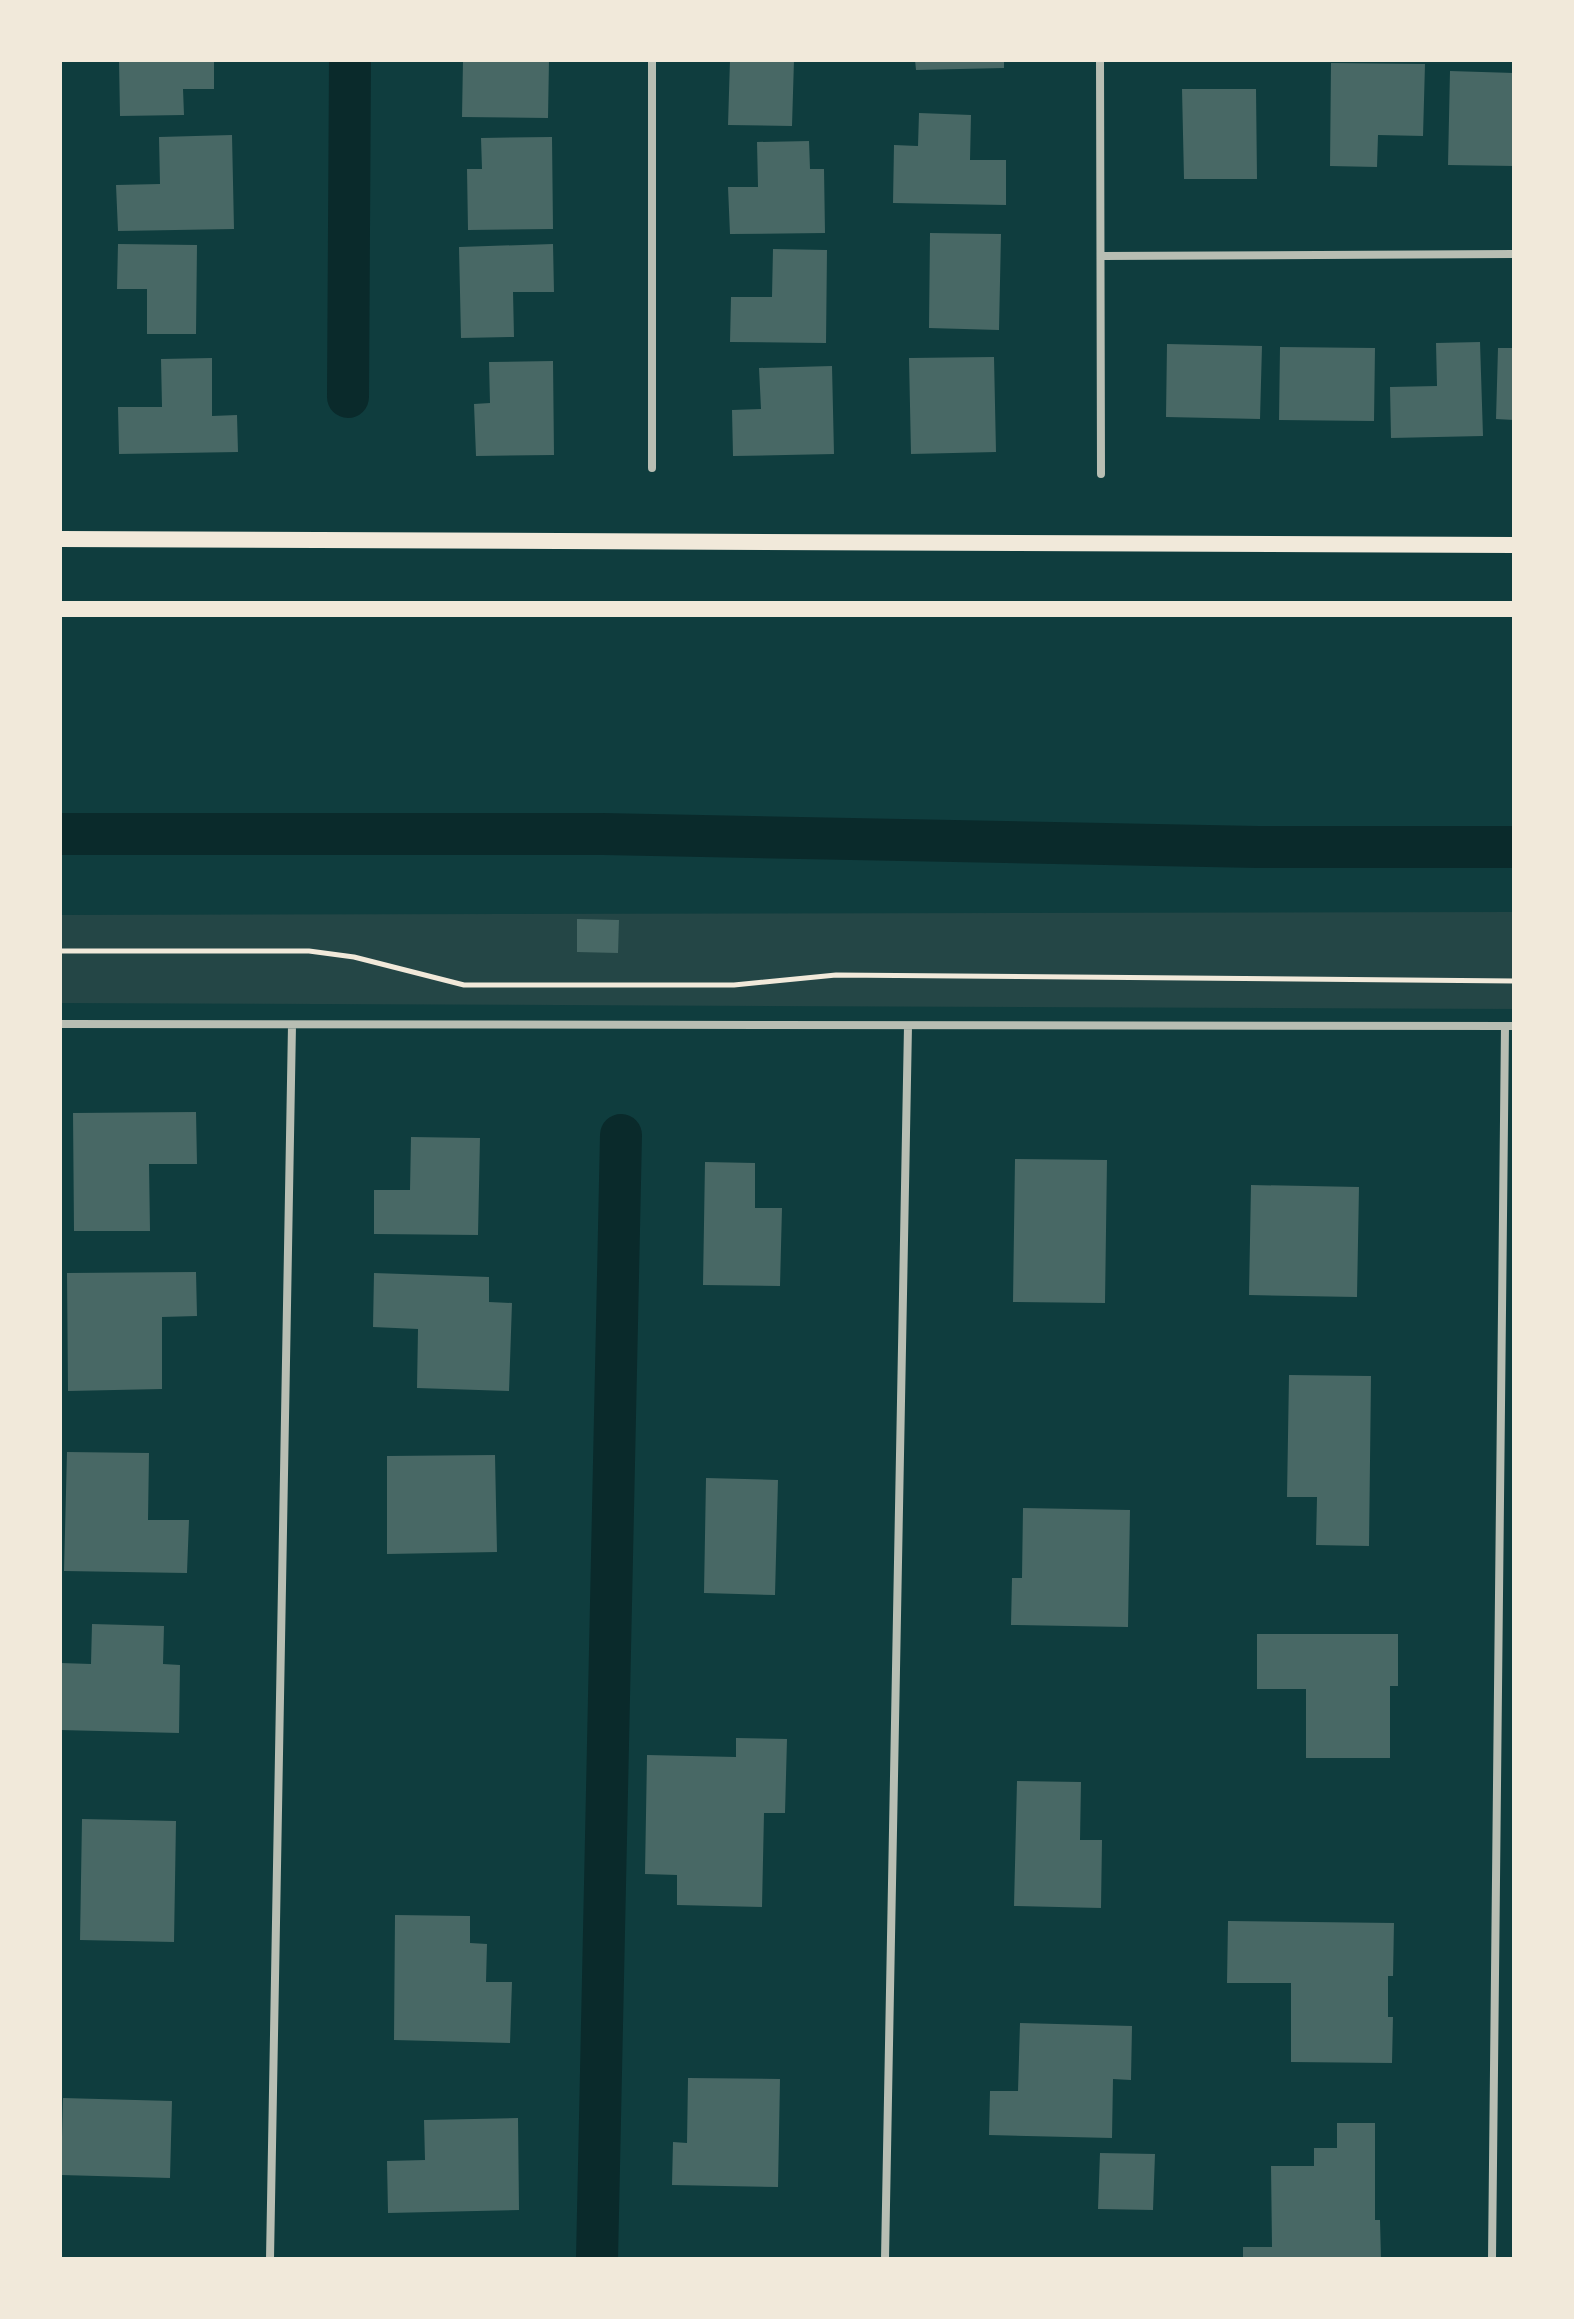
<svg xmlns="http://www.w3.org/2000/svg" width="1574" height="2319" viewBox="0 0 1574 2319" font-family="'Alegreya Sans',sans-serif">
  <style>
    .green { fill: #244646 }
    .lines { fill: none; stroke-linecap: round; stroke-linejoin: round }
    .canal { stroke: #0a2a2b; stroke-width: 42 }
    .building { fill: #486865 }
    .path { stroke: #f1e9da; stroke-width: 5 }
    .minor { stroke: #b8beb3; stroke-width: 8 }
    .secondary { stroke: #f1e9da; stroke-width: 16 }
  </style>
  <rect width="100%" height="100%" fill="#0f3d3e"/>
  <!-- green -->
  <path class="green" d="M 1514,912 L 1514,1009 L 60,1003 L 60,915 Z"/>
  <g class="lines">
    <!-- canal -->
    <path class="canal" d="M 348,397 L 350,60
      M 60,834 L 603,834 L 1258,847 L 1514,847
      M 597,2259 L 621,1135"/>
  </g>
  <!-- building -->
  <path class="building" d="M 119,60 L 214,60 L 214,89 L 183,89 L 184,115 L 120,116 Z
    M 463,60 L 549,60 L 548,118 L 462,117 Z
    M 730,60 L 794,60 L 792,126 L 728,125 Z
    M 915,60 L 1004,60 L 1004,68 L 916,70 Z
    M 1331,63 L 1425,64 L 1423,136 L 1378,135 L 1377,167 L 1330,166 Z
    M 1450,71 L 1514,73 L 1514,166 L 1448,165 Z
    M 1182,89 L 1256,89 L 1257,179 L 1184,179 Z
    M 919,113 L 971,115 L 970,160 L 1006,160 L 1006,205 L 893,203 L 894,145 L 918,146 Z
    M 232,135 L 234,229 L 118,231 L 116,185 L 160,184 L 159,137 Z
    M 552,137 L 553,229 L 468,230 L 467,169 L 482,169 L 481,138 Z
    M 809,141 L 810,169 L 824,169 L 825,233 L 730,234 L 728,187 L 758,187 L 757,142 Z
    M 930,233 L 1001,234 L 999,330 L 929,328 Z
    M 118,244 L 197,245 L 196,334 L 147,334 L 147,289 L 117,289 Z
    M 553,244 L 554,292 L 513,292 L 514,337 L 461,338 L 459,247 Z
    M 773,249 L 827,250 L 826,343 L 730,342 L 731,297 L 772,297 Z
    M 1480,342 L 1483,436 L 1391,438 L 1390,387 L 1437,386 L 1436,343 Z
    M 1167,344 L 1262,346 L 1260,419 L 1166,417 Z
    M 1280,347 L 1375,348 L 1374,421 L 1279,420 Z
    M 1498,348 L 1514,348 L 1514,420 L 1496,419 Z
    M 994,357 L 996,452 L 911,454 L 909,358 Z
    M 212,358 L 212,416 L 237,415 L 238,452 L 119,454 L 118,407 L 162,407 L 161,359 Z
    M 553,361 L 554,455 L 476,456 L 474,404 L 490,403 L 489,362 Z
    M 832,366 L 834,454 L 733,456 L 732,410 L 761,409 L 759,368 Z
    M 577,919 L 619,920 L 618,953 L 577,952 Z
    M 196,1112 L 197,1164 L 149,1164 L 150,1231 L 74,1231 L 73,1113 Z
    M 411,1137 L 480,1138 L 478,1235 L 374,1234 L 374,1190 L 410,1190 Z
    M 1015,1159 L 1107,1160 L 1105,1303 L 1013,1302 Z
    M 705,1162 L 755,1163 L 755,1208 L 782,1208 L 780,1286 L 703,1285 Z
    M 1251,1185 L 1359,1187 L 1357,1297 L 1249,1295 Z
    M 196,1272 L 197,1316 L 162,1317 L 162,1389 L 68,1391 L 67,1273 Z
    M 374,1273 L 489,1277 L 489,1302 L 512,1303 L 509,1391 L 417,1388 L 418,1329 L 373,1327 Z
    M 1289,1375 L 1371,1376 L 1369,1546 L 1316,1545 L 1317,1497 L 1287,1497 Z
    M 67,1452 L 149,1453 L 148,1520 L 189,1520 L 187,1573 L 64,1571 Z
    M 495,1455 L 497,1552 L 387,1554 L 387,1456 Z
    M 706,1478 L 778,1480 L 775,1595 L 704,1593 Z
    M 1023,1508 L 1130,1510 L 1128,1627 L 1011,1625 L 1012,1578 L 1022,1578 Z
    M 92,1624 L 164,1626 L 163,1664 L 180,1665 L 179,1733 L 60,1730 L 61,1663 L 91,1664 Z
    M 1257,1634 L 1398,1634 L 1398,1686 L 1390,1686 L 1390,1758 L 1306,1758 L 1306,1689 L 1257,1689 Z
    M 736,1738 L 787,1739 L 785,1813 L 764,1813 L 762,1907 L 677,1905 L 677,1875 L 645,1874 L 647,1755 L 736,1757 Z
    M 1017,1781 L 1081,1782 L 1080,1840 L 1102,1840 L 1101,1908 L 1014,1906 Z
    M 82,1819 L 176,1821 L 174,1942 L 80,1940 Z
    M 395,1915 L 470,1916 L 470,1943 L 487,1944 L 486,1982 L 512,1982 L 510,2043 L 394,2040 Z
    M 1228,1921 L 1394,1923 L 1393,1976 L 1388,1976 L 1388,2017 L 1393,2017 L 1392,2063 L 1291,2062 L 1291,1983 L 1227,1983 Z
    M 1020,2023 L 1132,2026 L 1131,2080 L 1113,2079 L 1112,2138 L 989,2135 L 990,2091 L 1018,2091 Z
    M 688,2078 L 780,2079 L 778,2187 L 672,2185 L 673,2142 L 687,2143 Z
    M 63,2098 L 172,2101 L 170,2178 L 61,2175 Z
    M 518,2118 L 519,2210 L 388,2213 L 387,2161 L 425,2160 L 424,2120 Z
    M 1337,2123 L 1375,2123 L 1375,2220 L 1380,2220 L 1381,2259 L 1243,2259 L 1243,2247 L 1272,2247 L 1271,2166 L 1314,2166 L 1314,2148 L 1337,2148 Z
    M 1100,2153 L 1155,2154 L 1153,2210 L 1098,2209 Z"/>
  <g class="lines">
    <!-- path -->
    <path class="path" d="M 60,951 L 309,951 L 354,957 L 464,985 L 734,985 L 836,975 L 1514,981"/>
    <!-- minor -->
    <path class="minor" d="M 652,60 L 652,468
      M 1100,60 L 1101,474
      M 1102,256 L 1514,254
      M 60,1024 L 1514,1026
      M 270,2259 L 292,1025
      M 885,2259 L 908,1026
      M 1492,2259 L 1505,1026"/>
    <!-- secondary -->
    <path class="secondary" d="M 60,539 L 1514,545
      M 60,609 L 1514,609"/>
  </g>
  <!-- border -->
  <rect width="1574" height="2319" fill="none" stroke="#f1e9da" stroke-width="124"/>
</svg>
